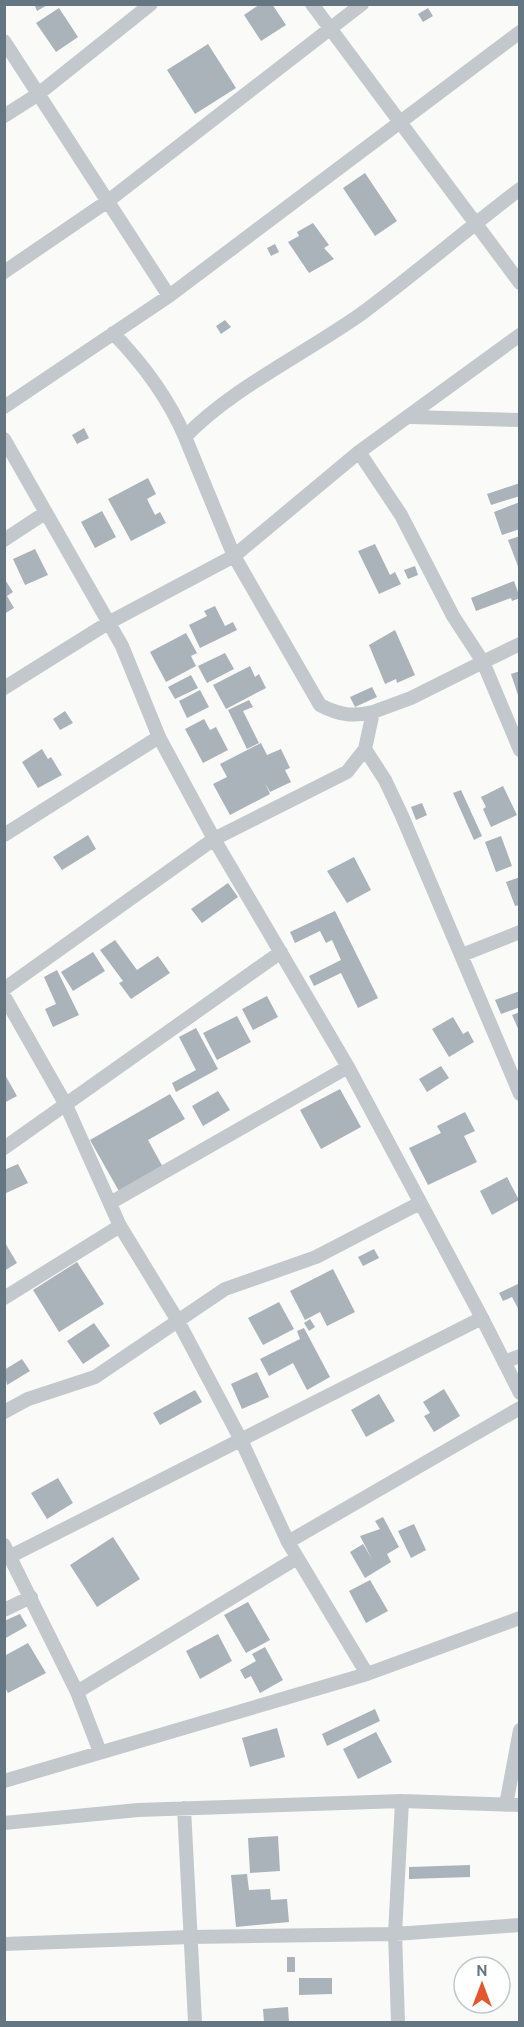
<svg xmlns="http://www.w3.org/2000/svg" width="524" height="2027" viewBox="0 0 524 2027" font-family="Cabin,sans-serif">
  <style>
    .building { fill: #aab3b9 }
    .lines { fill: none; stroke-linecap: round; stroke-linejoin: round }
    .street { stroke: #c3c8cc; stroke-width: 14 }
  </style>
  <rect width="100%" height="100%" fill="#fafaf8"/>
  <!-- building -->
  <path class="building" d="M 34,4 L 49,4 L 37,11 Z
    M 260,4 L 272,4 L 286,25 L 261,41 L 244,15 Z
    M 59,8 L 78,37 L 56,52 L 36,23 Z
    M 428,8 L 433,16 L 423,22 L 418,14 Z
    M 208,44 L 236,88 L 195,114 L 167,70 Z
    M 365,173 L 397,221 L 375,236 L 343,188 Z
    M 313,223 L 329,245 L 324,248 L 334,259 L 309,273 L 288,242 L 299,236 L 297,232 Z
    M 275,244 L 279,252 L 271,256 L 267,248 Z
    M 225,320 L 231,327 L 221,334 L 216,326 Z
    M 84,428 L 89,438 L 77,444 L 72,435 Z
    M 148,478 L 156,494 L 147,499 L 155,515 L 160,512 L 166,523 L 131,541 L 108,499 Z
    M 520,483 L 520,496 L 491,505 L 487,494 Z
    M 520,502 L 520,529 L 502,535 L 494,512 Z
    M 102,511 L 116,537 L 95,548 L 81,522 Z
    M 520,536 L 520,569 L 519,569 L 508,540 Z
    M 375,544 L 390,575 L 395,572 L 401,584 L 379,594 L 358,551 Z
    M 35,549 L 48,575 L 25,585 L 13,559 Z
    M 415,566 L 418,575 L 408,579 L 404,570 Z
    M 4,578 L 13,592 L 7,596 L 14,608 L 4,614 Z
    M 514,581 L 520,598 L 512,601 L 511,598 L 476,611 L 471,598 Z
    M 215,606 L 225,626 L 233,622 L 237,630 L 200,648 L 189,625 L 207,616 L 204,611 Z
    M 395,630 L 415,675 L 397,683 L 396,679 L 385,684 L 369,645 Z
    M 186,633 L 197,653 L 191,656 L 196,666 L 166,682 L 150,652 Z
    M 225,653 L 234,669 L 207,683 L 198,666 Z
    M 250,666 L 255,677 L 259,674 L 266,688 L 226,709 L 213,685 Z
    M 520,671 L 520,698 L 519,698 L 511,674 Z
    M 191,675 L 198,688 L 175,699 L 168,687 Z
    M 372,687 L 377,697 L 355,707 L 350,697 Z
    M 200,690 L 209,707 L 187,718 L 179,701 Z
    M 249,700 L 253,707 L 243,711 L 259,743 L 247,749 L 228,710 Z
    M 65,711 L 73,723 L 60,730 L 53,719 Z
    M 204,719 L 210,730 L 216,727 L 228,750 L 203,763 L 185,729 Z
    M 261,743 L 267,755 L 281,749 L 290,768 L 285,770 L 291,782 L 270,792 L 265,783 L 270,794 L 230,815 L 213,784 L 227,777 L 220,764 Z
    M 42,749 L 48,759 L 51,757 L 62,775 L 38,788 L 22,762 Z
    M 503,786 L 517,815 L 491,827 L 483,809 L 486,807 L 481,797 Z
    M 461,790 L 482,836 L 474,840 L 453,793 Z
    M 422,803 L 427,815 L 416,820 L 411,807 Z
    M 88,835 L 96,849 L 62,870 L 53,857 Z
    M 501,836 L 512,866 L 496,872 L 485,842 Z
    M 354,857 L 371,890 L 347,903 L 327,871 Z
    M 520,877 L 520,905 L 515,906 L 506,882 Z
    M 228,883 L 238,897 L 202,923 L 191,909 Z
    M 335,911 L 378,998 L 358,1008 L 341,973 L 314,986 L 309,976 L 341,960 L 332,940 L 326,943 L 320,931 L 295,943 L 290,932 Z
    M 115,940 L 137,970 L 158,956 L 170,973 L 131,999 L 119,983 L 123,981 L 100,950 Z
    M 93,952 L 105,971 L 73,991 L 61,972 Z
    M 57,970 L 79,1015 L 53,1027 L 45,1009 L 56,1004 L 44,977 Z
    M 520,991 L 520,1007 L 501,1014 L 495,1000 Z
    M 267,996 L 278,1017 L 253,1030 L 242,1009 Z
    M 520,1012 L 520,1033 L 512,1015 Z
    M 237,1016 L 251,1042 L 217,1060 L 203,1033 Z
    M 453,1017 L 463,1034 L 468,1031 L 474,1042 L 449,1057 L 432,1029 Z
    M 196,1028 L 218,1069 L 176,1092 L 172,1083 L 196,1070 L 179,1037 Z
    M 441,1066 L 449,1078 L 427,1092 L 419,1079 Z
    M 4,1073 L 17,1096 L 4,1103 Z
    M 340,1089 L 361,1127 L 321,1149 L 300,1110 Z
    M 218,1091 L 230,1110 L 203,1126 L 192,1106 Z
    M 170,1094 L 185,1119 L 148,1140 L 164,1169 L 120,1193 L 90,1140 Z
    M 465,1112 L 475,1131 L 464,1136 L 477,1162 L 428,1185 L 409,1148 L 441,1133 L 437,1126 Z
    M 18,1164 L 28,1183 L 4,1194 L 4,1170 Z
    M 507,1177 L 519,1200 L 492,1215 L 480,1191 Z
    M 4,1241 L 17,1263 L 4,1271 Z
    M 374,1249 L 379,1258 L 363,1266 L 358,1257 Z
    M 77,1262 L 104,1304 L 59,1332 L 33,1290 Z
    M 333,1269 L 355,1312 L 327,1326 L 320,1312 L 305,1320 L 290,1291 Z
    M 520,1283 L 520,1312 L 512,1297 L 503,1301 L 499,1293 Z
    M 279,1302 L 294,1329 L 263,1345 L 248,1318 Z
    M 310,1319 L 315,1327 L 309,1331 L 304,1323 Z
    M 94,1323 L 110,1346 L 83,1364 L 67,1341 Z
    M 304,1328 L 330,1377 L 307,1390 L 293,1363 L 269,1376 L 260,1359 L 300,1339 L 297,1331 Z
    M 22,1359 L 30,1371 L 7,1385 L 4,1370 Z
    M 257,1372 L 269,1397 L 242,1409 L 231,1384 Z
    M 444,1389 L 460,1416 L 434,1432 L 424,1416 L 430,1413 L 423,1402 Z
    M 195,1390 L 202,1402 L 160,1425 L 153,1413 Z
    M 379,1394 L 395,1421 L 366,1437 L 351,1410 Z
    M 58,1478 L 73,1503 L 47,1519 L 31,1493 Z
    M 383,1517 L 399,1547 L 387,1554 L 391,1562 L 365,1578 L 350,1552 L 363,1544 L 372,1559 L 360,1536 L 380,1529 L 375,1521 Z
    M 414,1524 L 426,1550 L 411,1558 L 398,1531 Z
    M 113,1537 L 140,1579 L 97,1607 L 70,1565 Z
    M 370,1580 L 388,1611 L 366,1623 L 349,1591 Z
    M 248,1602 L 270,1640 L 246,1653 L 224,1615 Z
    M 20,1614 L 27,1626 L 4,1639 L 4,1621 Z
    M 218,1634 L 232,1661 L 200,1679 L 186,1651 Z
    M 28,1643 L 46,1673 L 8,1693 L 4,1686 L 4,1652 L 6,1655 Z
    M 265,1647 L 283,1680 L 260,1693 L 251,1676 L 245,1679 L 240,1670 L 256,1661 L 252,1654 Z
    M 375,1709 L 380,1721 L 327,1746 L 322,1734 Z
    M 277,1728 L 285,1757 L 250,1767 L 242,1738 Z
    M 376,1732 L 392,1762 L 358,1779 L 343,1749 Z
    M 278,1836 L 280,1871 L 250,1873 L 248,1838 Z
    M 470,1865 L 470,1877 L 409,1879 L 409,1867 Z
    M 247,1874 L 249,1890 L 270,1889 L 271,1900 L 287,1899 L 289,1922 L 236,1927 L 231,1875 Z
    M 287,1957 L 295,1957 L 295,1972 L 287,1972 Z
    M 299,1978 L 332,1978 L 332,1994 L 299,1995 Z
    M 288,2007 L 289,2022 L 264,2022 L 263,2009 Z"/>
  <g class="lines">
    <!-- street -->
    <path class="street" d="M 312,4 L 520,283
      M 4,41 L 169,296
      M 4,116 L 37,95 L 151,4
      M 4,272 L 108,201 L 362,4
      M 113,333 C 143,364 168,397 185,437 C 229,390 306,353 361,314 C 415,274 466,230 520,189
      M 4,407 L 169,296 L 520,32
      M 410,417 L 520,420
      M 185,437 L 234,556 L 320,705 C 339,715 353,717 373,712 L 365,749 L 385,780 L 402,816 L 520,1094
      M 4,439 L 122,646 L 159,737 L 214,839 L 348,1067 L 482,1318 L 11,1556
      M 359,452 L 401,515 L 453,616 L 483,662 L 411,698 L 373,712
      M 4,540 L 45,513
      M 520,644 L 483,662 L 520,750
      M 4,688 L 108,623 L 234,556 L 359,452 L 520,335
      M 4,835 L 159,737
      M 462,955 L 520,932
      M 4,989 L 214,839 L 347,772 L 365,749
      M 4,996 L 66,1105 L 120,1226 L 178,1321 L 241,1440 L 288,1542 L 367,1674
      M 4,1148 L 281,952
      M 110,1203 L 348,1067
      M 4,1298 L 120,1226
      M 482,1318 L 520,1393
      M 504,1362 L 520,1356
      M 4,1412 L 28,1399 L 95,1377 L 225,1289 L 316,1257 L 420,1203
      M 288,1542 L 520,1408
      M 4,1545 L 77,1692 L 100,1752
      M 4,1610 L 31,1597
      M 77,1692 L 297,1558
      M 4,1781 L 367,1674 L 520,1618
      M 506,1805 L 520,1730
      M 184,1808 L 195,2022
      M 4,1823 L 138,1810 L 402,1801 L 520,1805
      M 4,1944 L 190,1937 L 395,1934 L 520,1925
      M 398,2022 L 395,1934 L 402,1801"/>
  </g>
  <!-- border -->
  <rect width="524" height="2027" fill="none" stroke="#657683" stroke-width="12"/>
  <!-- north arrow -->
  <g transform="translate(482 1985)"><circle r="28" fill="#ffffff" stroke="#c1c8cd" stroke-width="1.5"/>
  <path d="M0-4.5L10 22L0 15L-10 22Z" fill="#e4572e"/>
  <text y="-9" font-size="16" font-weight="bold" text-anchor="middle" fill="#657683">N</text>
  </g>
</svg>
